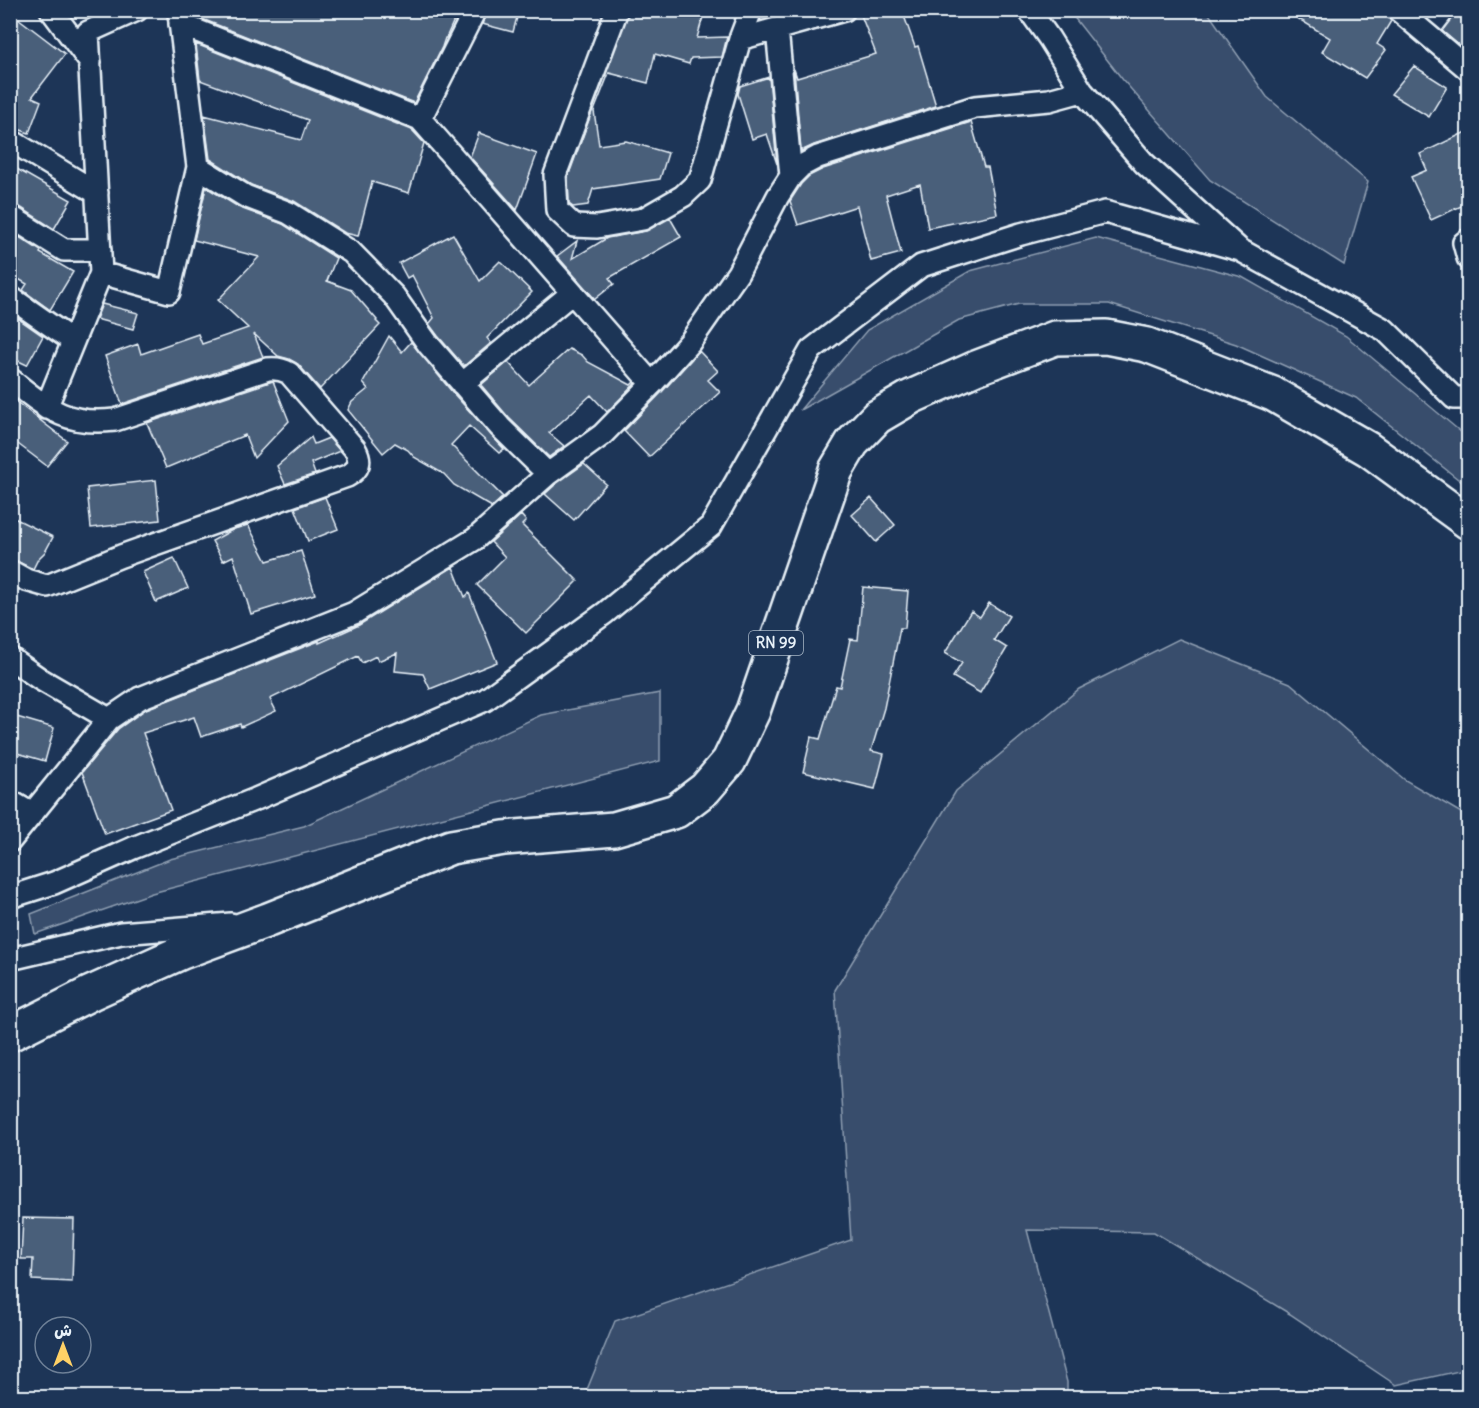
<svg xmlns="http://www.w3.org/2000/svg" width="1479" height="1408" viewBox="0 0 1479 1408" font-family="Delius,'Playpen Sans Arabic',sans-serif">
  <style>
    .green { fill: #374d6c; stroke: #909fb2; stroke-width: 1.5 }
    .building { fill: #495e7a; stroke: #e8f1f8; stroke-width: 1.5 }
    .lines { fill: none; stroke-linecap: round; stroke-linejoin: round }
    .minor-casing { stroke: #e8f1f8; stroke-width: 26 }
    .primary-casing { stroke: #e8f1f8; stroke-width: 38 }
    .minor { stroke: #1d3557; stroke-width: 21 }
    .primary { stroke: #1d3557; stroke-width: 33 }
    .labels { text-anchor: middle; stroke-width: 6; stroke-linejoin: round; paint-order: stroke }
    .shield { fill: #1d3557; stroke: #abb9c8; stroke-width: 1.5 }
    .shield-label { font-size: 15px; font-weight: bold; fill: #e8f1f8 }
  </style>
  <rect width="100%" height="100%" fill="#1d3557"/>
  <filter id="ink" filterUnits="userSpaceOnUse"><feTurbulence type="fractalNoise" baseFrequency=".0167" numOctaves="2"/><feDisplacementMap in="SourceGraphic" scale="12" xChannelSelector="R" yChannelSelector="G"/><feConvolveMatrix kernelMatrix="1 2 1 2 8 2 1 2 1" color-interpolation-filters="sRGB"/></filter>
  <g filter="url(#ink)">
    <!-- green -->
    <path class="green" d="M 1069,11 L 1207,11 L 1267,97 L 1368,182 L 1344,265 L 1210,180 L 1123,80 Z
      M 1096,238 L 1242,277 L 1346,336 L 1468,438 L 1468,487 L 1356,398 L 1236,344 L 1109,304 L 1019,304 L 959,320 L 800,410 L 867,330 L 970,271 Z
      M 1179,639 L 1290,683 L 1405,780 L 1468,817 L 1468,1369 L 1396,1385 L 1290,1314 L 1154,1232 L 1027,1230 L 1067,1382 L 1067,1397 L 584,1397 L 615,1321 L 851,1240 L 835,990 L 956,791 L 1079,689 Z
      M 660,693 L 660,761 L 152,893 L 35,934 L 31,914 L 170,859 L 304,826 L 541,715 Z"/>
    <!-- building -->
    <path class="building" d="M 191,10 L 460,10 L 457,18 L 455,18 L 446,38 L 445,38 L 442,47 L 414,103 L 192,15 Z
      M 488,10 L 519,10 L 513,32 L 482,24 Z
      M 629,10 L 705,10 L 697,38 L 727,37 L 722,57 L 691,58 L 689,64 L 655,54 L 648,83 L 609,73 L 594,111 L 599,145 L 626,141 L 668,153 L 660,179 L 593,189 L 588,205 L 573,207 L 569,204 L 568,177 Z
      M 859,10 L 902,10 L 915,47 L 918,46 L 936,106 L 814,145 L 801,151 L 794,69 L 797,78 L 876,54 Z
      M 1284,10 L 1386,10 L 1386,15 L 1391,21 L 1377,44 L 1386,50 L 1365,78 L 1322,52 L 1330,38 Z
      M 1458,10 L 1468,10 L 1468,53 L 1442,31 Z
      M 10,12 L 65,54 L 32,97 L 41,101 L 29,133 L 10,126 Z
      M 196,44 L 412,130 L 424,143 L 409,193 L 372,182 L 358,236 L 345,233 L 294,201 L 251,185 L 210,159 L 204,115 L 301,140 L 308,120 L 200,80 Z
      M 1414,66 L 1447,87 L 1429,117 L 1391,94 Z
      M 769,77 L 777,164 L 767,134 L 752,139 L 738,94 L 740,86 Z
      M 971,122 L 984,167 L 988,167 L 997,214 L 928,228 L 920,184 L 886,195 L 901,253 L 871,261 L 857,206 L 798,225 L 790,201 L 801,184 L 809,176 L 823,169 Z
      M 1468,131 L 1468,203 L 1431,220 L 1411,177 L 1427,170 L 1420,154 Z
      M 479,133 L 537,154 L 517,210 L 470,157 Z
      M 10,165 L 71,200 L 54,229 L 20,207 L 10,206 Z
      M 206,187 L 240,208 L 283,224 L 336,258 L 327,281 L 351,290 L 377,320 L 376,321 L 380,325 L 320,389 L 298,364 L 289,359 L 278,356 L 254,334 L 263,357 L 122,404 L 105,356 L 138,344 L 141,354 L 198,334 L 202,344 L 248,328 L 218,300 L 259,257 L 194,240 Z
      M 670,218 L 681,237 L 609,278 L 614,284 L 595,299 L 557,256 L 577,241 L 572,259 L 607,238 L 646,231 Z
      M 10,231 L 41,251 L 40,253 L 73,272 L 50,310 L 23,290 L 27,284 L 10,274 Z
      M 453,234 L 480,281 L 500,261 L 532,292 L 487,338 L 491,343 L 464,366 L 438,336 L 429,324 L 434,318 L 412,275 L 407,278 L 399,263 Z
      M 102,304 L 138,313 L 133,329 L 96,319 Z
      M 10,313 L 43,336 L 27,365 L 10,357 Z
      M 389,336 L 402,352 L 411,342 L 453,393 L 504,449 L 499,453 L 469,426 L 451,445 L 503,497 L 492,507 L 454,485 L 444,474 L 414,457 L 408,450 L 395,443 L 383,453 L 348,410 L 352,402 L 368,389 L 363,383 Z
      M 569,349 L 582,355 L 588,362 L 631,385 L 634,382 L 635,384 L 607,412 L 591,395 L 549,433 L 564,446 L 549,457 L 509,418 L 481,385 L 508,362 L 529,385 Z
      M 699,351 L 718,371 L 708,380 L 720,392 L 649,457 L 624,431 L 661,393 Z
      M 273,381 L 289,421 L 254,458 L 245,435 L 166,468 L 147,423 Z
      M 10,397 L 67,441 L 47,466 L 10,438 Z
      M 311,437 L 314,444 L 329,438 L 340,451 L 311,463 L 315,474 L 285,484 L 277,466 Z
      M 584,464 L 606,484 L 574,520 L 545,494 L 556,484 Z
      M 156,480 L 160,520 L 91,528 L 87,488 Z
      M 325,497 L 338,529 L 308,541 L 295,508 Z
      M 871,498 L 895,525 L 876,542 L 852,515 Z
      M 521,515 L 526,521 L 522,525 L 578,581 L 526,633 L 477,585 L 505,557 L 491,542 Z
      M 10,516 L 53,537 L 45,552 L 38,559 L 33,569 L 10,558 Z
      M 248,525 L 267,561 L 301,551 L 315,594 L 251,614 L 233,556 L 223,561 L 212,541 L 234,529 Z
      M 174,558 L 188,588 L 156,602 L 143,572 Z
      M 453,567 L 465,597 L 469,593 L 497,662 L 430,689 L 423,674 L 395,671 L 397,653 L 378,661 L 376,656 L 362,663 L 358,656 L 270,699 L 276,711 L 241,727 L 240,724 L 201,737 L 194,717 L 143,733 L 171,810 L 105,834 L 82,772 L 118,729 L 146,709 L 319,641 L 319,643 L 359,625 Z
      M 863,587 L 908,591 L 905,628 L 900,628 L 884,708 L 871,751 L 884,754 L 875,789 L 803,772 L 811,737 L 820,739 L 836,686 L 840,687 L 850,639 L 858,640 Z
      M 989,603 L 1009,616 L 994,640 L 1007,648 L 980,693 L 953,677 L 962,663 L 945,653 L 971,611 L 980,617 Z
      M 10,715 L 54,728 L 45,761 L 10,751 Z
      M 23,1218 L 74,1219 L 72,1282 L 32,1280 L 33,1259 L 21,1259 Z"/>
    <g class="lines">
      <defs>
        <path id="minor" d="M 51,10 L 90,62
          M 617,10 L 555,175 L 557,210 L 574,226 L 597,227 L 643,219 L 683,196 L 700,180 L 740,39 L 751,10
          M 1029,10 L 1049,38 L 1082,91 L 1144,163 L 1240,250 L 1385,330 L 1454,398 L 1468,398
          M 1398,10 L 1468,69
          M 180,24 L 420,119 L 652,384
          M 777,29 L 791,176
          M 740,39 L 844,10
          M 420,119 L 475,10
          M 10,140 L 97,193
          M 13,218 L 64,250 L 100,250
          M 1468,240 L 1464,243 L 1468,258
          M 101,273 L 169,292 L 198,167 L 179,14
          M 10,297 L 73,341
          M 10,379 C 47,408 65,426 115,420 L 268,369 C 276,368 282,369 289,373 L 355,449 C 362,461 359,470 347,476 L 121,556 L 47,586 L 26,580 L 10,571
          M 462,384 L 572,293
          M 46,408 L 101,273 L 88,32 L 137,10
          M 548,474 L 602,435 L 652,384 L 690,342 L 738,273 L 778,196 L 791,176 L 801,166 L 818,157 L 975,107 L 1049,100 L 1082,91
          M 10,658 L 40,679 L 109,719
          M 10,801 L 32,814
          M 10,841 L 109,719 L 140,698 L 354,613 L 475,539 L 548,474 L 500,427 L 428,344 L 394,296 L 351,252 L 289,213 L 245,196 L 198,167
          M 10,897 L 54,883 L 133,848 L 256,799 L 485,700 L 605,613 L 711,526 L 811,350 L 921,266 L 1021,234 L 1105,212 L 1240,250
          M 10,959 L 121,933 L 231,924"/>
        <path id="primary" d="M 10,1034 L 91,993 L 182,952 L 268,920 L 451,847 L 504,838 L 614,829 L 676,811 L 705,789 L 729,761 L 753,711 L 836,470 L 852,443 L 877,417 L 911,397 L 976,368 L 1055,338 L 1106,337 L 1147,345 L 1273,394 L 1368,449 L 1468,522"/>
      </defs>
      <!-- minor casing -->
      <use href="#minor" class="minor-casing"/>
      <!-- primary casing -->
      <use href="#primary" class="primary-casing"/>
      <!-- minor -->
      <use href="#minor" class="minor"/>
      <!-- primary -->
      <use href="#primary" class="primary"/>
    </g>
  </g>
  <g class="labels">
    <!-- shield labels -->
    <rect class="shield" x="749" y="631" width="54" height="24" rx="4.5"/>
    <g class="shield-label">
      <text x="776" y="648">RN 99</text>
    </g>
  </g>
  <!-- margin -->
  <rect width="1479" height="1408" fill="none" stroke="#1d3557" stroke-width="36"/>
  <rect x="18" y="18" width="1443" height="1372" fill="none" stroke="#e8f1f8" stroke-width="2" filter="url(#ink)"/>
  <!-- north arrow -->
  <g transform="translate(63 1345)"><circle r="28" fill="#1d3557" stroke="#6e8097" stroke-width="1.5"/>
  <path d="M0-4.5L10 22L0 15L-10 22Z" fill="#ffd166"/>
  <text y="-9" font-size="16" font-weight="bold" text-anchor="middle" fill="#e8f1f8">ش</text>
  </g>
</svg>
